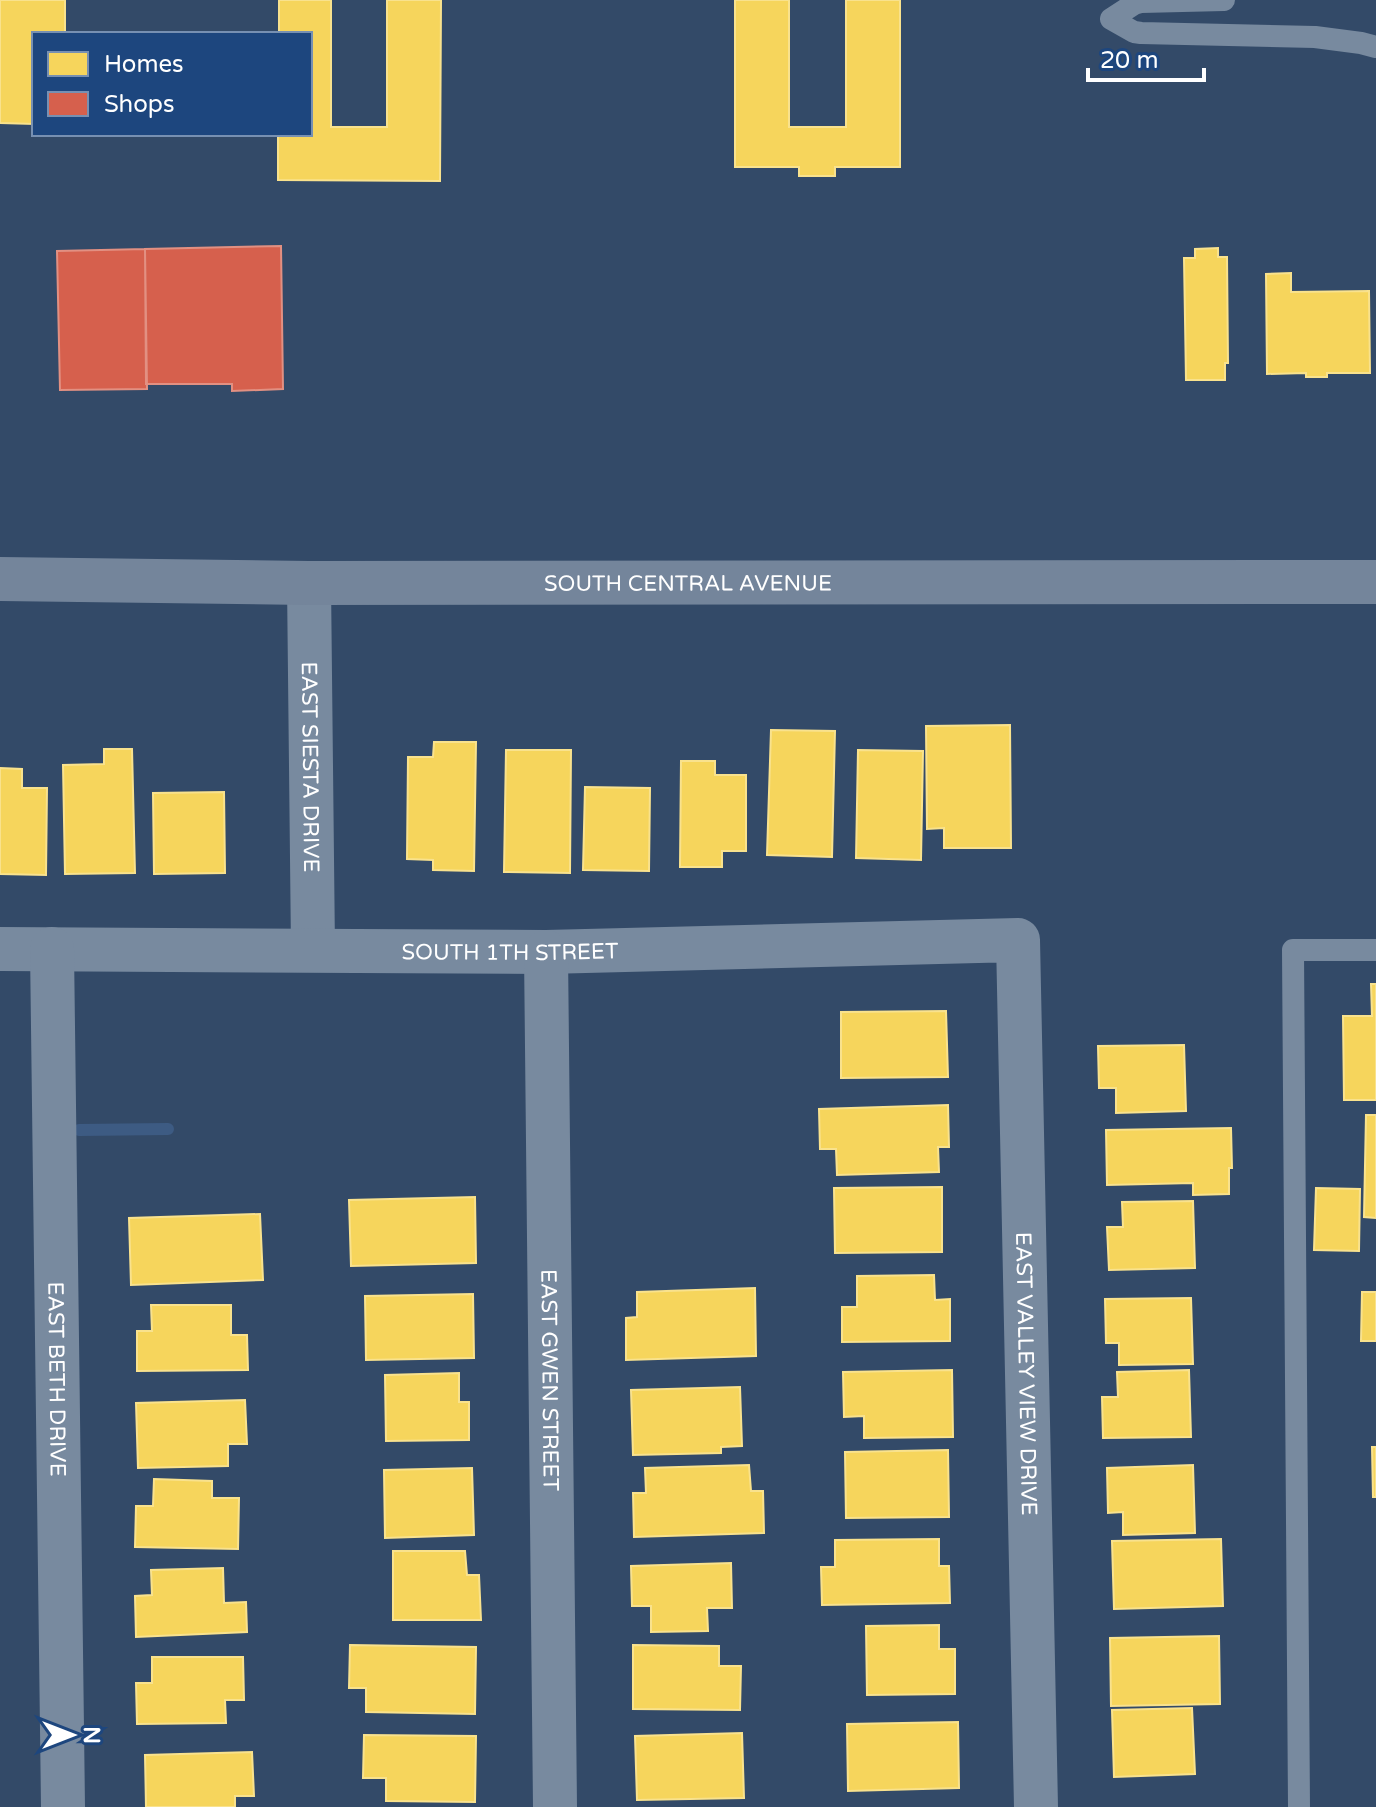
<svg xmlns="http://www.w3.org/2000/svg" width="1376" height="1807" viewBox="0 0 1376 1807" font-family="'Varela Round',sans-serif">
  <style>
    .homes { fill: #f6d55c; stroke: #f9e28d; stroke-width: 2 }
    .shops { fill: #d6604d; stroke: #e29082; stroke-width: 2 }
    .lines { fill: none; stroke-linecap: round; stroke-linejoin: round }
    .stream { stroke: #3d5b83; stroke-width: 12 }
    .service { stroke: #788a9f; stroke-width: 22 }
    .minor { stroke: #788a9f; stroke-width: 44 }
    .secondary { stroke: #74859b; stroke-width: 44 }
    .labels { text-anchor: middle; stroke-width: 8; stroke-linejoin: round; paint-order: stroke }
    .street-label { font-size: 22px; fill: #fff; stroke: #1d467e }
  </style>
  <rect width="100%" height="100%" fill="#334a68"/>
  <!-- homes -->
  <path class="homes" d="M 0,0 L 65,0 L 65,34 L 34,34 L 34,124 L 0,123 Z
    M 279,0 L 331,0 L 331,127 L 387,127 L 387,0 L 441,0 L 440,181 L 278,180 L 278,134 L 310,134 L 310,34 L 279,34 Z
    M 735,0 L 789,0 L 789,127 L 846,127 L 846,0 L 900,0 L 900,167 L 835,167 L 835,176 L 799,176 L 799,167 L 735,167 Z
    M 1218,248 L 1218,257 L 1227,257 L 1228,363 L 1225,363 L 1225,380 L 1186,380 L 1184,258 L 1195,258 L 1195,249 Z
    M 1291,273 L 1291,292 L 1369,291 L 1370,373 L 1327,373 L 1327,377 L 1306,377 L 1306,373 L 1267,374 L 1266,274 Z
    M 1010,725 L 1011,848 L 944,848 L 944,828 L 927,829 L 926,726 Z
    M 771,730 L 835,731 L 832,857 L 767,855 Z
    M 434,742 L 476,742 L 474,871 L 433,870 L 433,860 L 407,859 L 408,757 L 433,757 Z
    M 104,749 L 132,749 L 135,873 L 65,874 L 63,765 L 104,764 Z
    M 506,750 L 571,750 L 570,873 L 504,872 Z
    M 858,750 L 923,751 L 921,860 L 856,858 Z
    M 681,761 L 715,761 L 715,775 L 746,775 L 746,851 L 722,851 L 722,867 L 680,867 Z
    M 0,768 L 22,769 L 22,788 L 47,788 L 46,875 L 0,874 Z
    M 585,787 L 650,788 L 649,871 L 583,870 Z
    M 224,792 L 225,873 L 154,874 L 153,793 Z
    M 1371,984 L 1376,984 L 1376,1100 L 1344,1100 L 1343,1016 L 1372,1016 Z
    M 946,1011 L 948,1077 L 841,1078 L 841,1012 Z
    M 1184,1045 L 1186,1111 L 1116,1113 L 1116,1088 L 1099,1088 L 1098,1046 Z
    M 948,1105 L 949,1147 L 938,1147 L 939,1172 L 837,1175 L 836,1149 L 820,1149 L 819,1109 Z
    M 1366,1115 L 1376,1115 L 1376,1218 L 1364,1217 Z
    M 1231,1128 L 1232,1168 L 1229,1168 L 1229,1194 L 1193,1195 L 1193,1183 L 1107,1185 L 1106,1130 Z
    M 942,1187 L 942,1252 L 835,1253 L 834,1188 Z
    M 1316,1188 L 1360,1189 L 1359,1251 L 1314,1250 Z
    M 475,1197 L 476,1263 L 351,1266 L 349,1200 Z
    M 1193,1201 L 1195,1268 L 1109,1270 L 1107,1227 L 1123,1227 L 1122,1202 Z
    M 260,1214 L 263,1280 L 131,1285 L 129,1218 Z
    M 934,1275 L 935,1300 L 950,1299 L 950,1341 L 842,1342 L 842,1307 L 857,1307 L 857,1276 Z
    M 755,1288 L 756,1356 L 626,1360 L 626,1318 L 637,1317 L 637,1292 Z
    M 1362,1292 L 1376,1292 L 1376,1341 L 1361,1341 Z
    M 473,1294 L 474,1358 L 366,1360 L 365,1296 Z
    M 1191,1298 L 1193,1364 L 1119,1365 L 1119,1343 L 1106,1343 L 1105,1299 Z
    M 151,1305 L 231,1305 L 231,1335 L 247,1335 L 248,1370 L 137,1371 L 137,1331 L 152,1331 Z
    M 952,1370 L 953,1437 L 864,1438 L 864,1416 L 844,1417 L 843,1372 Z
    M 1189,1370 L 1191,1437 L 1103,1438 L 1102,1397 L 1118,1397 L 1117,1372 Z
    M 459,1373 L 459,1402 L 469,1402 L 469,1440 L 386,1441 L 385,1375 Z
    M 740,1387 L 742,1446 L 721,1447 L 721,1453 L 633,1455 L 631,1390 Z
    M 245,1400 L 247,1444 L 228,1444 L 228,1466 L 138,1468 L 136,1403 Z
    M 1372,1447 L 1376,1447 L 1376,1497 L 1373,1497 Z
    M 948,1450 L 949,1517 L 846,1518 L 845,1452 Z
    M 749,1465 L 751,1491 L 763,1491 L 764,1533 L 634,1537 L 633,1493 L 646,1493 L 645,1468 Z
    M 1193,1465 L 1195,1533 L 1123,1535 L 1123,1512 L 1108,1513 L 1107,1468 Z
    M 472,1468 L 474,1535 L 385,1538 L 384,1470 Z
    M 154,1479 L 212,1481 L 212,1498 L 239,1498 L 238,1549 L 135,1547 L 136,1506 L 153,1506 Z
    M 939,1539 L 939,1566 L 949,1566 L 950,1603 L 822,1605 L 821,1567 L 835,1567 L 835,1540 Z
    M 1221,1539 L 1223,1606 L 1114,1609 L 1112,1541 Z
    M 393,1551 L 465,1551 L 467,1575 L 479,1575 L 481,1620 L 393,1620 Z
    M 731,1563 L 732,1608 L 707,1608 L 708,1631 L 651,1632 L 651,1606 L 632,1606 L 631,1566 Z
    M 223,1568 L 224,1603 L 246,1602 L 247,1632 L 136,1637 L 135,1596 L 152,1595 L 151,1570 Z
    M 939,1625 L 939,1649 L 955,1649 L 955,1694 L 867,1695 L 866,1626 Z
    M 1219,1636 L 1220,1704 L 1111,1706 L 1110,1638 Z
    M 350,1645 L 476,1647 L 475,1714 L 366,1712 L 366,1688 L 349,1688 Z
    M 633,1645 L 719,1646 L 719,1666 L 741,1666 L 740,1710 L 633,1709 Z
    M 152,1657 L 243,1657 L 244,1700 L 225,1700 L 226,1723 L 137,1724 L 136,1683 L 152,1683 Z
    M 1192,1708 L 1195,1774 L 1114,1777 L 1112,1710 Z
    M 958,1722 L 959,1788 L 848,1791 L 847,1724 Z
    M 742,1733 L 744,1798 L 637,1800 L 635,1736 Z
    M 364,1735 L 476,1736 L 475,1802 L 386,1801 L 386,1778 L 363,1778 Z
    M 252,1752 L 254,1796 L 235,1796 L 235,1807 L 146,1807 L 145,1755 Z"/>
  <!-- shops -->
  <path class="shops" d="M 281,246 L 283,389 L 232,391 L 232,384 L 146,384 L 145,249 Z
    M 145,249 L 147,389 L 60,390 L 57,251 Z"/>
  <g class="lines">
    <!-- stream -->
    <path class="stream" d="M 79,1130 L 168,1129"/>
    <!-- service -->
    <path class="service" d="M 1224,0 L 1141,2 L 1134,4 L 1111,19 L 1134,32 L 1141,33 L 1315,37 L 1361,43 L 1376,47
      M 1299,1807 L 1293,950 L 1376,950"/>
    <!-- minor -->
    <g class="minor">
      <path id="s1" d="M 309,583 L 313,950"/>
      <path id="s2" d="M 0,949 L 546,952 L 1018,940 L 1036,1807"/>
      <path id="s3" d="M 52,949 L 63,1807"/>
      <path id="s4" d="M 546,952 L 555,1807"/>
    </g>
    <!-- secondary -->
    <path class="secondary" id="s5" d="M 0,579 L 309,583 L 1376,582"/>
  </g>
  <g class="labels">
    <!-- street labels -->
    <g class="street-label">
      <text dy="8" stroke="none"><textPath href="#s5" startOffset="688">SOUTH CENTRAL AVENUE</textPath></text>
      <text dy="8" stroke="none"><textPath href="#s1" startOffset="184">EAST SIESTA DRIVE</textPath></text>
      <text dy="8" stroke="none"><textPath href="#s2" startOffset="510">SOUTH 1TH STREET</textPath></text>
      <text dy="8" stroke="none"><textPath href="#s2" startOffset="1452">EAST VALLEY VIEW DRIVE</textPath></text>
      <text dy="8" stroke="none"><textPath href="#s3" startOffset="430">EAST BETH DRIVE</textPath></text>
      <text dy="8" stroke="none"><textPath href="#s4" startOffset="428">EAST GWEN STREET</textPath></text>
    </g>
  </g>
  <!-- legend -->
  <rect x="32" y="32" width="280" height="104" fill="#1d467e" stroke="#7790b2" stroke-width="2"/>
  <rect x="48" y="52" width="40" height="24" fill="#f6d55c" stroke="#7790b2" stroke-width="2"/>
  <text x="104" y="72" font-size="24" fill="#ffffff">Homes</text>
  <rect x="48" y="92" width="40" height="24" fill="#d6604d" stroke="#7790b2" stroke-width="2"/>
  <text x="104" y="112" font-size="24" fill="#ffffff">Shops</text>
  <!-- north arrow -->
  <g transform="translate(72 1735) rotate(90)" stroke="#1d467e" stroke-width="6" paint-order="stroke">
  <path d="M0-6L14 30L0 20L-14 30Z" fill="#ffffff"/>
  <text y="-12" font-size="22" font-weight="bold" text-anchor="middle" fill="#ffffff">N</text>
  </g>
  <!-- scale -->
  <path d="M1088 68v12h116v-12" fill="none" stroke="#ffffff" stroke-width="4"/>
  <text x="1100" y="68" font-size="24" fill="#ffffff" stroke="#1d467e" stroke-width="6" paint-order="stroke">20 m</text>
</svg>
